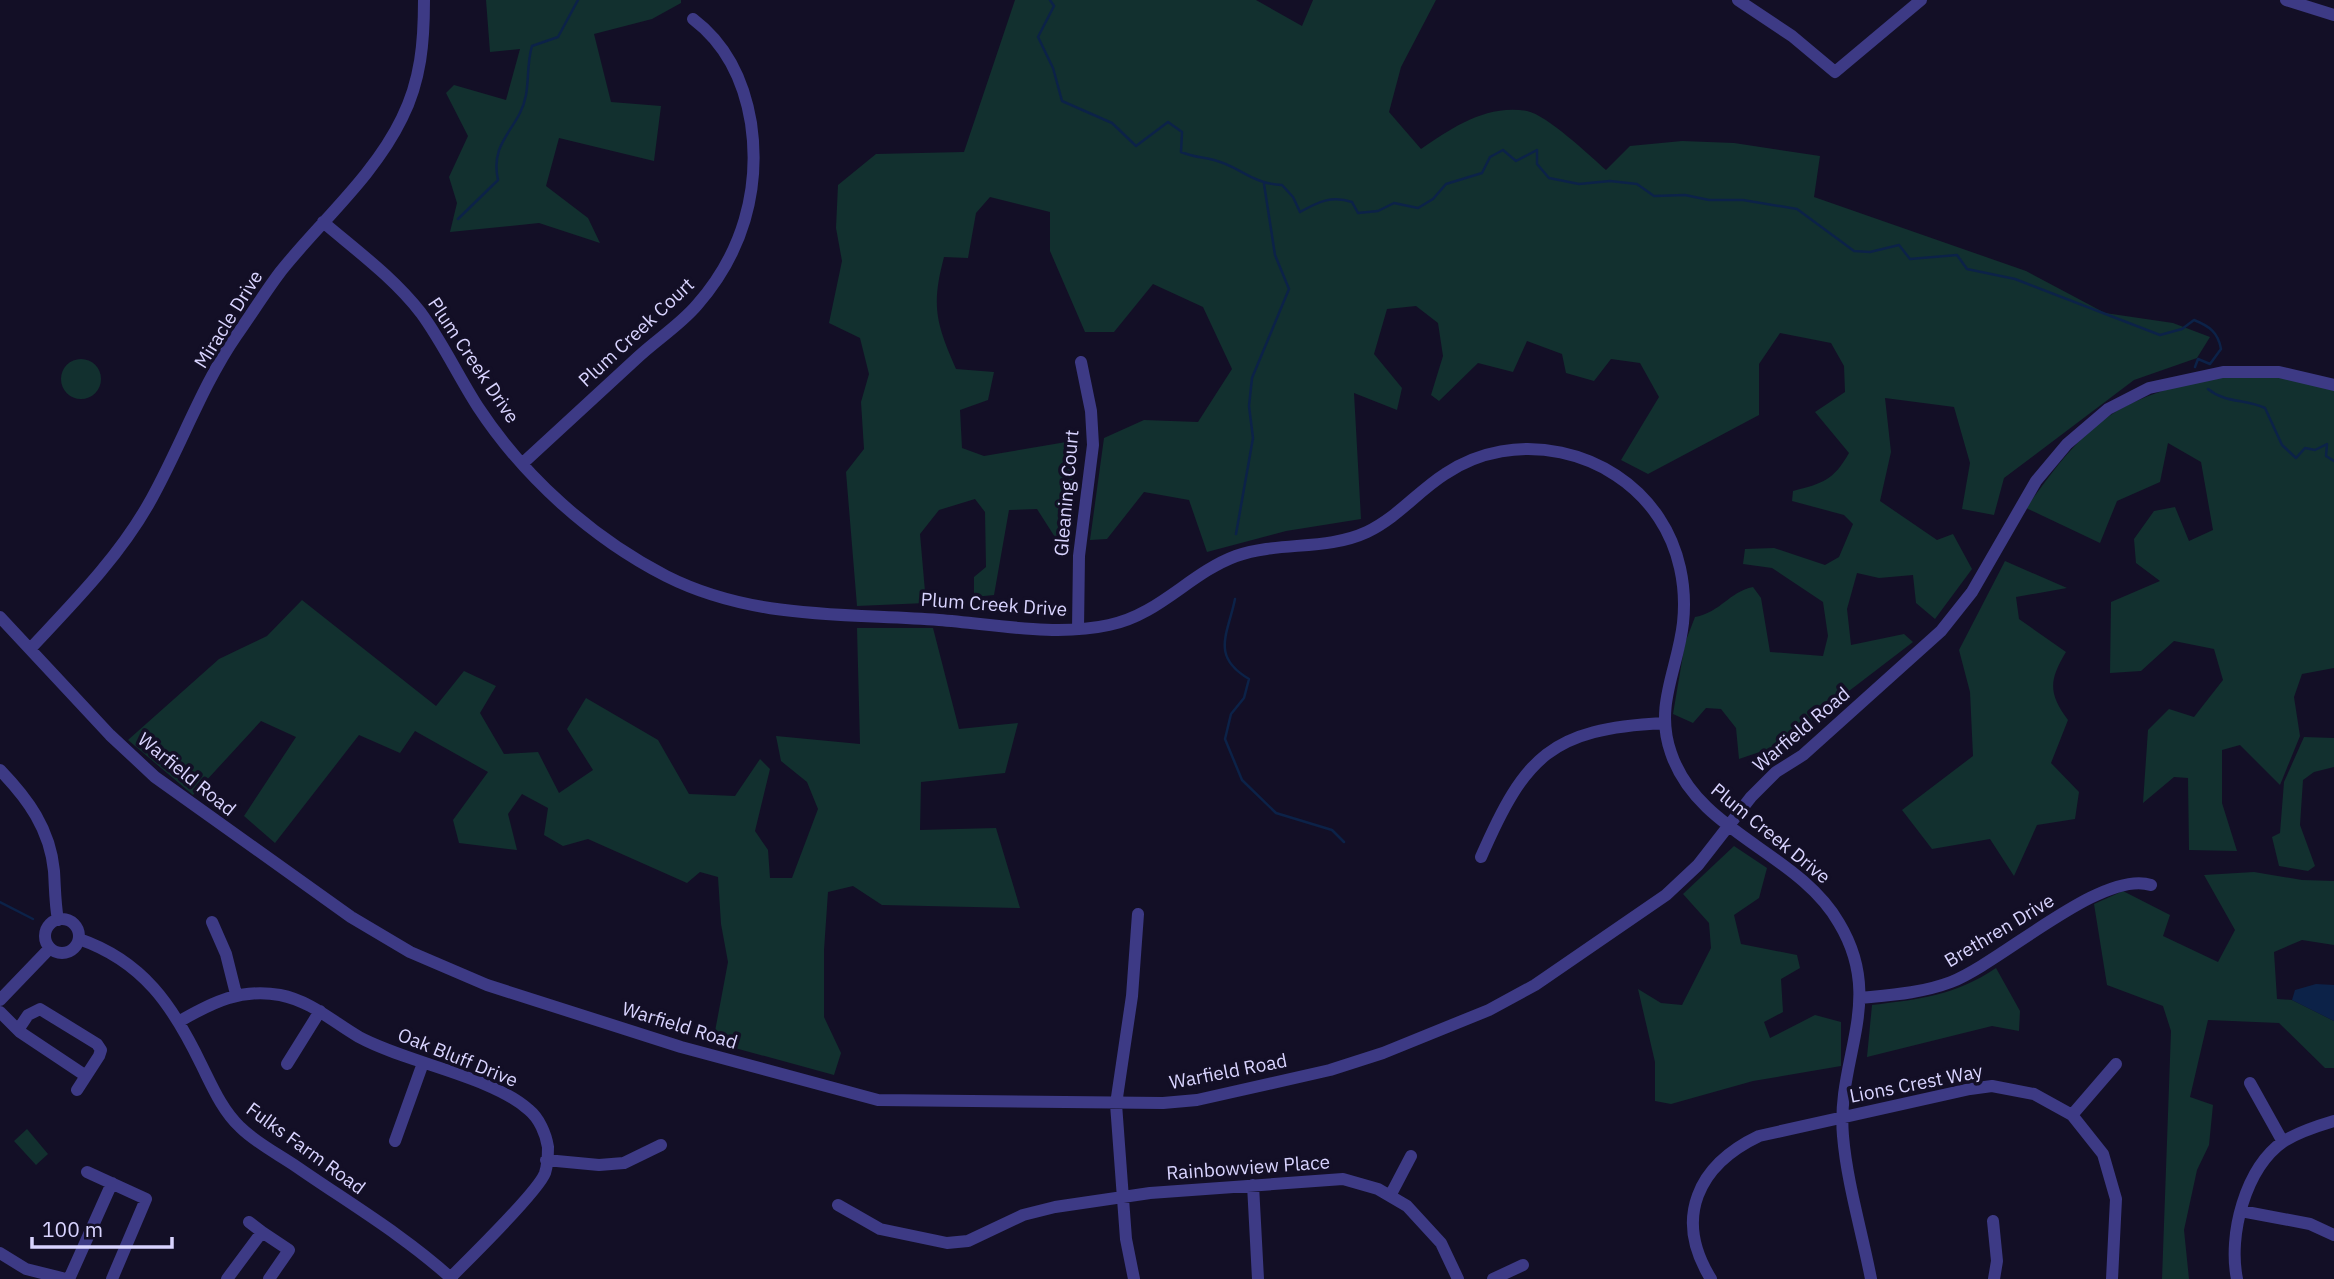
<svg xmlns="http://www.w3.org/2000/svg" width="2334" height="1279" viewBox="0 0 2334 1279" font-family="'IBM Plex Sans',sans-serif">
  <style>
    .green { fill: #12302f }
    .water { fill: #0c2248 }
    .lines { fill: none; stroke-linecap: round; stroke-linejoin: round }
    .stream { stroke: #0c2248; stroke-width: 2.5 }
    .minor { stroke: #3d3a85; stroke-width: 12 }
    .labels { text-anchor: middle; stroke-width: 7; stroke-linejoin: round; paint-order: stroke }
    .street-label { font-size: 19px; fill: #d9d4ff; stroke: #130f26 }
  </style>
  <rect width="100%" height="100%" fill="#130f26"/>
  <!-- green -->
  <path class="green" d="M 486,0 L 681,0 L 681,3 L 652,19 L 594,34 L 611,102 L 661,106 L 654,161 L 559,138 L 546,186 L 588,218 L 600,243 L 539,223 L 450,232 L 457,203 L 449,177 L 468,136 L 446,93 L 454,85 L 506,100 L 520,49 L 490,52 Z
    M 1015,0 L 1256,0 L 1302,26 L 1313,0 L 1436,0 L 1401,67 L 1389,112 L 1421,149 C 1452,128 1486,104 1527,111 C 1547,115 1589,155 1606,170 L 1630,146 L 1682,141 L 1734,143 L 1820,156 L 1814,197 L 2026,271 L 2105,313 L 2173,323 L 2210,337 L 2197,358 L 2134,380 L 2004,478 L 1994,515 L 1962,509 L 1970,463 L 1954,407 L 1885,398 L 1891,452 L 1880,501 L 1937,540 L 1953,534 L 1972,569 L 1935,619 L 1916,603 L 1913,575 L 1879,578 L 1857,573 L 1847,609 L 1851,645 L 1904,634 L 1913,642 L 1815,717 L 1792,741 L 1739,759 L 1736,728 L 1721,709 L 1706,708 L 1693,723 L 1673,714 L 1685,643 L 1695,617 C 1721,612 1729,592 1753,587 L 1761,598 L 1770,652 L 1823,656 L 1828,636 L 1823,602 L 1772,568 L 1743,564 L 1745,549 L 1774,548 L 1825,565 L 1839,557 L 1853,524 L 1844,515 L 1792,501 L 1793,491 C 1823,483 1833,481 1849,453 L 1815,412 L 1845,392 L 1844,366 L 1831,343 L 1780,333 L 1759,364 L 1759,415 L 1648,474 L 1621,460 L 1659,397 L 1640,363 L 1611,359 L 1594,381 L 1566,373 L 1562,354 L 1527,341 L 1513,372 L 1478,363 L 1439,401 L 1431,395 L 1443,356 L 1438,323 L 1416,306 L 1387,309 L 1374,354 L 1402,388 L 1397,410 L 1354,393 L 1361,519 L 1286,531 L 1207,552 L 1189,500 L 1144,492 L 1107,539 L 1090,540 L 1104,438 L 1144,420 L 1198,422 L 1232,369 L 1203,307 L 1153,284 L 1114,332 L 1085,332 L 1050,251 L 1050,212 L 990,197 L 976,213 L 968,258 L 944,257 C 931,306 936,323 956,369 L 994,372 L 988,400 L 960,410 L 962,448 L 984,456 L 1078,440 L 1064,544 L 1060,545 L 1037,509 L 1009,510 L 994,595 L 974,597 L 974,577 L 986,567 L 985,512 L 975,499 L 939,510 L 920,534 L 926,603 L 857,606 L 846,472 L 864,449 L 861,402 L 869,374 L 860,338 L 829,323 L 842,261 L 836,228 L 838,185 L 876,154 L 964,152 Z
    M61 379a20 20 0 1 1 40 0a20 20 0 1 1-40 0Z
    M 2242,370 L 2334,385 L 2334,668 L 2302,674 L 2294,697 L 2300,736 L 2280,785 L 2240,745 L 2222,750 L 2222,803 L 2237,851 L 2189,850 L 2188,778 L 2174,777 L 2143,803 L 2148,730 L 2169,709 L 2194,717 L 2223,680 L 2214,649 L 2174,641 L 2141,671 L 2110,673 L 2111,602 L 2160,581 L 2136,563 L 2134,539 L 2154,511 L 2175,507 L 2189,541 L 2213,530 L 2201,462 L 2168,443 L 2160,482 L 2117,501 L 2100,543 L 2026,508 C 2050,475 2075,439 2109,416 C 2148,390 2198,381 2242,370 Z
    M 2005,561 L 2067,588 L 2016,597 L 2019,619 L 2066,652 C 2049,680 2048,693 2068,720 L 2051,763 L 2079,792 L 2075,819 L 2037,825 L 2014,876 L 1990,839 L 1932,849 L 1902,810 L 1973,756 L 1970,692 L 1959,650 Z
    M 302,600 L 436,706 L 464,671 L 496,686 L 480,713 L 504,754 L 538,752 L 559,793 L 593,770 L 567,729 L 586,698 L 658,740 L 689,794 L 735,796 L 760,759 L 770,769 L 755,831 L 768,850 L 770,878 L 792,878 L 818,809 L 807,782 L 781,761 L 776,736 L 860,744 L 857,628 L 933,628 L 959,729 L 1018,723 L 1005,773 L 921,782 L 920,830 L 996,828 L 1020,908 L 882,905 L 853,886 L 828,892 L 824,950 L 824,1017 L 841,1053 L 834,1075 L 713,1042 L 728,962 L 721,924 L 718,877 L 700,872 L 687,883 L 588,839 L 563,846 L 544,835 L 548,808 L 522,794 L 508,814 L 517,850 L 459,843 L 453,820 L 488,772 L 415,731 L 400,753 L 359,735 L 275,843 L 244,816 L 296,737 L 261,721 L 193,795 L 128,740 L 219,659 L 267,636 Z
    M 2304,737 L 2334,738 L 2334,767 L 2314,772 L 2303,780 L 2300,825 L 2315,866 L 2308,871 L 2279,866 L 2272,837 L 2280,833 L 2284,782 Z
    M 1734,846 L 1767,868 L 1759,898 L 1734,915 L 1741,944 L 1797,955 L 1800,968 L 1781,979 L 1783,1012 L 1764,1022 L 1770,1038 L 1815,1015 L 1841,1022 L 1841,1066 L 1753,1081 L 1671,1104 L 1655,1101 L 1655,1062 L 1638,989 L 1661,1003 L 1682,1005 L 1711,948 L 1709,923 L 1683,894 Z
    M 2254,872 L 2302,880 L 2334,881 L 2334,945 L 2302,940 L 2274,952 L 2277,999 L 2292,1000 L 2334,1021 L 2334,1068 L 2325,1068 L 2279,1023 L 2208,1020 L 2190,1097 L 2213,1105 L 2209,1145 L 2197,1170 L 2184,1230 L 2189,1279 L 2162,1279 L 2171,1031 L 2163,1006 L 2107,985 L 2094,904 L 2123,891 L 2170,915 L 2163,936 L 2218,962 L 2235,930 L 2204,875 Z
    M 1996,968 L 2020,1011 L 2019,1031 L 1992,1026 L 1867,1057 L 1872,1005 C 1920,999 1954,996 1996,968 Z
    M 27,1129 L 48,1154 L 36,1165 L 14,1141 Z"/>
  <!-- water -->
  <path class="water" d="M 2316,984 L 2334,985 L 2334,1021 L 2292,1000 L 2295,990 Z"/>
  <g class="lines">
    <!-- stream -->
    <path class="stream" d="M 1050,0 L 1054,6 L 1038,37 L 1053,68 L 1062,101 L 1112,123 L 1136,146 L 1168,122 L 1182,132 L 1181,152 C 1193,157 1202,157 1214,160 C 1239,166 1252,184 1282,185 L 1293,197 L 1300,212 C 1318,202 1332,195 1352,202 L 1358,213 L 1378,211 L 1394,203 L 1418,208 L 1433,199 L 1446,184 L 1482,173 L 1490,157 L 1503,150 L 1516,161 L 1537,150 L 1537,164 L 1549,178 L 1579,184 L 1610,181 L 1637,184 L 1654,196 L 1685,195 L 1709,200 L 1743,200 L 1797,209 L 1854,251 L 1870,252 L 1899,245 L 1910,259 L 1957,255 L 1967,269 L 2015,279 L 2160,335 L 2182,329 L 2194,320 C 2209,326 2218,332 2221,349 L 2210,364 L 2198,359 L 2195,367
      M 458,219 L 498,180 C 489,140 520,129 526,95 C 529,78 527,62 532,46 L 558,37 L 578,0
      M 2208,389 C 2225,403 2245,399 2265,408 L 2282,445 L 2296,458 L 2305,448 L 2315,450 L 2327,444 L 2326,456 L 2334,461
      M 1236,534 L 1253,438 L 1249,406 L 1252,378 L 1289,289 L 1275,255 L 1264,184
      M 1235,599 C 1228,634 1210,656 1249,679 L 1244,698 L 1231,714 L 1225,739 L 1242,780 L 1276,813 L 1332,830 L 1344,842
      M 0,902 L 33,919"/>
    <!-- minor -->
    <path class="minor" d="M 1738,0 L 1792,36 L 1835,72 L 1921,0
      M 2286,0 L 2334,15
      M 323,222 C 357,251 394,278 421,313 C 443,343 458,376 478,407 C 524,477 592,538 666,576 C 753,620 845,613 939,620 C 994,624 1055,637 1109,625 C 1159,615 1190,573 1236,556 C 1279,541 1326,551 1367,532 C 1398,517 1417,492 1445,474 C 1514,427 1614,449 1659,518 C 1679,548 1687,586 1683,623 C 1678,669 1654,705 1671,753 C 1698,833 1798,852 1839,923 C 1886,1001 1836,1058 1843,1136 C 1847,1183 1862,1232 1871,1279
      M 523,463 C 561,428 599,393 637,358 C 656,340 680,325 697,305 C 742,254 761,190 751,123 C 744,81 726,44 693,19
      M 0,617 L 110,735 L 155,777 L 351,917 L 410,952 L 487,985 L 681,1047 L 878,1100 L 1163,1103 L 1197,1100 L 1330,1070 L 1383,1053 L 1489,1010 L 1535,985 L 1666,895 L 1698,865 L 1751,797 L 1776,772 L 1803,755 L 1941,631 L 1972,592 L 2036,481 L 2067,444 L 2108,409 L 2149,388 L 2223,372 L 2279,372 L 2334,385
      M 1078,629 L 1079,556 L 1093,445 L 1091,411 L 1081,362
      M 31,648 C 73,603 117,559 148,505 C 178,453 202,385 236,336 C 251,315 265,292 281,271 C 321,221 374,176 402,118 C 421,80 424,42 424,0
      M 0,770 C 28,799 50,829 54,871 C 55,887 55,904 58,920
      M 1481,857 C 1525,756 1551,729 1663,723
      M45 936a17 17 0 1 1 34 0a17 17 0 1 1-34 0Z
      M 212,922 L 226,954 L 236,994
      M 79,939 C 143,961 173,1006 201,1064 C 212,1086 222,1110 240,1127 C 256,1143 278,1154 297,1167 C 349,1203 405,1236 452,1279
      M 1861,998 C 1891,995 1922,993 1951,982 C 2002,962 2102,869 2151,885
      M 0,1000 L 50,948
      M 0,1012 L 20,1032 L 86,1076
      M 180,1021 C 213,1002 241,988 280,995 C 311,1001 333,1022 359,1037 C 407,1063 491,1076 529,1110 C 539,1118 546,1134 548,1147 C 548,1154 547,1167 545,1173 C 538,1192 467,1261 449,1279
      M 18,1030 L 28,1015 L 40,1009 L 97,1044 L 101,1050 L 99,1056 L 77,1090
      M 287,1064 L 320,1011
      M 2250,1083 L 2283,1142
      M 2072,1115 L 2116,1064
      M 395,1141 L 423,1063
      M 546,1160 L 599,1165 L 624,1163 L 661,1145
      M 87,1172 L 146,1199 L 112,1279
      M 1253,1185 L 1258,1279
      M 1390,1196 L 1411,1156
      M 838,1205 L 880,1229 L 947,1243 L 968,1241 L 1023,1215 L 1055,1207 L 1150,1193 L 1343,1179 L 1378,1189 L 1407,1206 L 1441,1243 L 1458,1279
      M 2241,1211 L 2310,1224 L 2334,1235
      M 1993,1221 L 1997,1261 L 1994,1279
      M 249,1222 L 262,1232
      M 0,1253 L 26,1269 L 66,1279
      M 69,1279 L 112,1183
      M 227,1279 L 262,1232 L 289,1250 L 269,1279
      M 1134,1279 L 1126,1239 L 1116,1104 L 1132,996 L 1138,914
      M 1493,1279 L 1523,1265
      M 1711,1279 C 1673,1218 1698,1165 1759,1136 L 1970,1089 L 1992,1086 L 2034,1094 L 2072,1115 L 2103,1154 L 2116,1199 L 2112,1279
      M 2237,1279 C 2228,1235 2245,1168 2284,1141 C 2299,1132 2317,1126 2334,1121"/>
  </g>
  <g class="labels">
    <!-- street labels -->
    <g class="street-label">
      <text transform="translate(228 319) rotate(-58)" y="7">Miracle Drive</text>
      <text transform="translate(636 332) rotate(-43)" y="7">Plum Creek Court</text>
      <text transform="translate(474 360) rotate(56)" y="7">Plum Creek Drive</text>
      <text transform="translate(1066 493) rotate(-85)" y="7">Gleaning Court</text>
      <text transform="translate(994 604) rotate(4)" y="7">Plum Creek Drive</text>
      <text transform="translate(1801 729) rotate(-40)" y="7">Warfield Road</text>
      <text transform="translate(187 774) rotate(39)" y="7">Warfield Road</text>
      <text transform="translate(1771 833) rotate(39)" y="7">Plum Creek Drive</text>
      <text transform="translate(1999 930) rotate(-31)" y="7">Brethren Drive</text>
      <text transform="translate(680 1025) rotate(17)" y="7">Warfield Road</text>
      <text transform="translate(458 1057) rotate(22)" y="7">Oak Bluff Drive</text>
      <text transform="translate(1228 1071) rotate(-11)" y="7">Warfield Road</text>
      <text transform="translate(1916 1083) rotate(-11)" y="7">Lions Crest Way</text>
      <text transform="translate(306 1148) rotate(36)" y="7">Fulks Farm Road</text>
      <text transform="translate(1248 1167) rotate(-4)" y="7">Rainbowview Place</text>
    </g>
  </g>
  <!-- scale -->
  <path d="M32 1237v10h140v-10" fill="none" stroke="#d9d4ff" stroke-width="3.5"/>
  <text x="42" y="1237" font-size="21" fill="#d9d4ff" stroke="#130f26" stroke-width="5" paint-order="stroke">100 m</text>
</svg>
